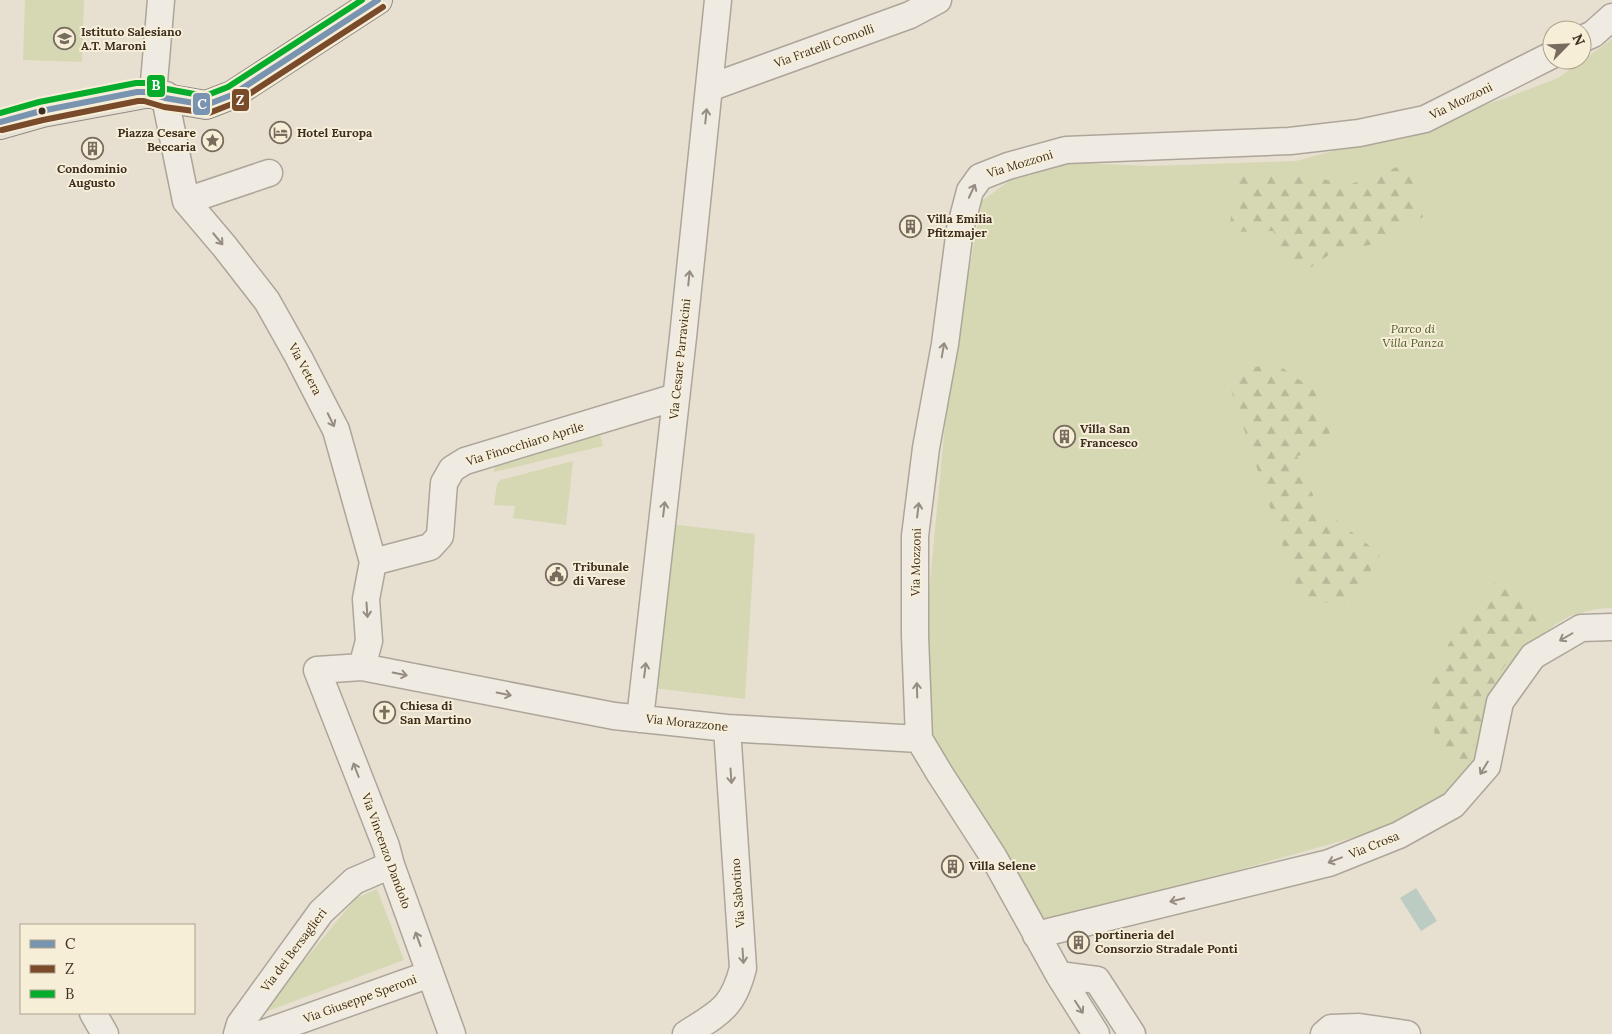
<svg xmlns="http://www.w3.org/2000/svg" width="1612" height="1034" viewBox="0 0 1612 1034" font-family="Lora,serif">
  <style>
    .green { fill: #d6d7b3 }
    .forest { fill: url(#forest-firs) }
    .water { fill: #bcccc2 }
    .lines { fill: none; stroke-linecap: round; stroke-linejoin: round }
    .minor-casing { stroke: #ada599; stroke-width: 29 }
    .major-casing { stroke: #928b80; stroke-width: 30 }
    .minor { stroke: #efebe3; stroke-width: 26 }
    .major { stroke: #e6e1d4; stroke-width: 28 }
    .bus-1-casing { stroke: #f7eed8; stroke-width: 10 }
    .bus-2-casing { stroke: #f7eed8; stroke-width: 10 }
    .bus-3-casing { stroke: #f7eed8; stroke-width: 10 }
    .bus-1 { stroke: #7994b1; stroke-width: 6 }
    .bus-2 { stroke: #7a4b2a; stroke-width: 6 }
    .bus-3 { stroke: #06ad2c; stroke-width: 6 }
    .oneway { stroke: #968c82 }
    .bus-dot { fill: #3d2e20; stroke: #f7eed8; stroke-width: 2 }
    .labels { text-anchor: middle; stroke-width: 4; stroke-linejoin: round; paint-order: stroke }
    .poi-label { font-size: 12px; font-weight: bold; fill: #3d2e20; stroke: #f7eed8; text-anchor: start }
    .street-label { font-size: 12px; fill: #3d2e20; stroke: #f7eed8 }
    .park-label { font-size: 12px; font-style: italic; fill: #4d5a26; stroke: #f7eed8 }
    .line-badge { stroke: #f7eed8; stroke-width: 2 }
    .badge-label { font-size: 14px; text-anchor: middle; font-weight: bold; fill: #fff }
  </style>
  <defs>
    <pattern id="forest-firs" width="22" height="20" patternUnits="userSpaceOnUse" patternTransform="scale(1.25)"><rect width="22" height="20" fill="#d6d7b3"/><path d="M5 1l3.5 6h-7zM16 11l3.5 6h-7z" fill="#b9b99a"/></pattern>
  </defs>
  <rect width="100%" height="100%" fill="#e7e0d1"/>
  <!-- green -->
  <path class="green" d="M 25,0 L 84,0 L 82,62 L 23,60 Z
    M 1612,39 L 1612,608 L 1596,609 L 1570,616 L 1553,626 L 1506,675 L 1487,744 L 1444,804 L 1366,834 L 1046,924 L 940,751 L 930,727 L 924,643 L 950,374 L 982,201 L 1013,178 L 1061,162 L 1149,166 L 1296,161 L 1395,134 L 1500,100 L 1558,78 Z
    M 602,426 L 600,434 L 603,446 L 494,472 L 496,457 Z
    M 573,461 L 566,525 L 513,518 L 515,506 L 494,505 L 497,484 L 500,480 Z
    M 670,524 L 755,534 L 745,699 L 653,688 Z
    M 377,889 L 404,960 L 260,1014 L 356,898 Z"/>
  <!-- forest -->
  <path class="forest" d="M 1411,162 L 1423,217 L 1370,245 L 1336,250 L 1295,278 L 1273,231 L 1229,232 L 1237,174 L 1309,177 L 1351,184 Z
    M 1274,362 L 1315,391 L 1335,448 L 1297,456 L 1317,505 L 1380,554 L 1351,606 L 1301,600 L 1226,375 Z
    M 1500,577 L 1540,619 L 1497,676 L 1464,776 L 1438,751 L 1430,709 L 1430,674 L 1460,626 Z"/>
  <!-- water -->
  <path class="water" d="M 1416,888 L 1437,921 L 1421,931 L 1400,898 Z"/>
  <g class="lines">
    <defs>
      <path id="minor" d="M 1582,39 L 1593,34 L 1612,17
        M 709,88 L 910,15 L 938,0
        M 153,94 L 161,0
        M 166,95 L 165,98 L 186,201 L 225,247 L 267,301 L 299,358 L 336,430 L 373,562 L 366,599 L 369,641 L 362,667
        M 186,201 L 269,173
        M 373,562 L 430,547 L 440,536 L 444,483 L 452,469 L 465,461 L 676,397
        M 640,719 L 683,337 L 718,0
        M 1036,935 L 1329,863 L 1399,835 L 1453,805 L 1487,766 L 1500,702 L 1533,656 L 1581,628 L 1612,627
        M 1059,975 L 1097,980 L 1132,1034
        M 93,1013 L 105,1034
        M 237,1034 L 240,1024 L 321,912 L 354,881 L 391,865
        M 261,1034 L 430,974
        M 452,1034 L 391,865 L 386,846 L 317,670 L 362,667 L 614,716 L 727,728 L 919,739
        M 686,1034 C 719,1013 733,1008 743,968 L 727,728
        M 1096,1034 L 1059,975 L 993,856 L 940,774 L 919,739 L 915,636 L 915,536 L 926,448 L 945,344 L 960,229 L 970,191 L 980,177 L 1008,166 L 1066,150 L 1290,141 L 1359,133 L 1425,119 L 1552,55
        M 1324,1034 L 1331,1028 L 1359,1027 L 1407,1034"/>
      <path id="major" d="M 0,125 L 42,113 L 145,94 L 153,94 L 165,98 L 206,105 L 232,95 L 378,0"/>
    </defs>
    <!-- minor casing -->
    <use href="#minor" class="minor-casing"/>
    <!-- major casing -->
    <use href="#major" class="major-casing"/>
    <!-- minor -->
    <use href="#minor" class="minor"/>
    <!-- major -->
    <use href="#major" class="major"/>
    <defs>
      <path id="bus-1" d="M 0,122 L 41,111 L 137,92 L 145,92 L 165,98 L 206,105 L 232,95 L 378,0"/>
      <path id="bus-2" d="M 2,130 L 43,120 L 138,101 L 144,101 L 164,107 L 209,113 L 237,102 L 383,7"/>
      <path id="bus-3" d="M 0,113 L 39,102 L 136,83 L 147,83 L 167,89 L 205,96 L 228,87 L 362,0"/>
    </defs>
    <!-- bus-1 casing -->
    <use href="#bus-1" class="bus-1-casing"/>
    <!-- bus-2 casing -->
    <use href="#bus-2" class="bus-2-casing"/>
    <!-- bus-3 casing -->
    <use href="#bus-3" class="bus-3-casing"/>
    <!-- bus-1 -->
    <use href="#bus-1" class="bus-1"/>
    <!-- bus-2 -->
    <use href="#bus-2" class="bus-2"/>
    <!-- bus-3 -->
    <use href="#bus-3" class="bus-3"/>
  </g>
  <!-- one-way arrows -->
  <defs><path id="oneway-shaft" d="M-6 0H5M1.5-3L5.5 0L1.5 3" fill="none" stroke-width="1.6" stroke-linecap="round" stroke-linejoin="round" transform="scale(1.25)"/></defs>
  <g class="oneway">
    <use href="#oneway-shaft" transform="translate(706 116) rotate(-84)"/>
    <use href="#oneway-shaft" transform="translate(972 191) rotate(-65)"/>
    <use href="#oneway-shaft" transform="translate(218 239) rotate(50)"/>
    <use href="#oneway-shaft" transform="translate(689 278) rotate(-84)"/>
    <use href="#oneway-shaft" transform="translate(943 350) rotate(-80)"/>
    <use href="#oneway-shaft" transform="translate(331 420) rotate(64)"/>
    <use href="#oneway-shaft" transform="translate(664 509) rotate(-83)"/>
    <use href="#oneway-shaft" transform="translate(918 510) rotate(-83)"/>
    <use href="#oneway-shaft" transform="translate(367 610) rotate(86)"/>
    <use href="#oneway-shaft" transform="translate(1566 637) rotate(150)"/>
    <use href="#oneway-shaft" transform="translate(645 670) rotate(-83)"/>
    <use href="#oneway-shaft" transform="translate(400 674) rotate(11)"/>
    <use href="#oneway-shaft" transform="translate(917 690) rotate(-92)"/>
    <use href="#oneway-shaft" transform="translate(504 694) rotate(11)"/>
    <use href="#oneway-shaft" transform="translate(1484 768) rotate(121)"/>
    <use href="#oneway-shaft" transform="translate(356 770) rotate(-111)"/>
    <use href="#oneway-shaft" transform="translate(731 776) rotate(86)"/>
    <use href="#oneway-shaft" transform="translate(1335 860) rotate(159)"/>
    <use href="#oneway-shaft" transform="translate(1177 900) rotate(166)"/>
    <use href="#oneway-shaft" transform="translate(418 939) rotate(-110)"/>
    <use href="#oneway-shaft" transform="translate(743 956) rotate(86)"/>
    <use href="#oneway-shaft" transform="translate(1079 1007) rotate(57)"/>
  </g>
  <!-- icons -->
  <defs>
    <symbol id="school-ring" viewBox="-11 -11 22 22"><circle r="9.5" fill="#f7eed8" stroke="#786c5e" stroke-width="1.5"/><path d="M0-5L7-2L0 1L-7-2ZM-4 1L0 2.5L4 1V4Q0 6-4 4Z" fill="#786c5e"/></symbol>
    <symbol id="hotel-ring" viewBox="-11 -11 22 22"><circle r="9.5" fill="#f7eed8" stroke="#786c5e" stroke-width="1.5"/><path d="M-6-4.5h1.5V1H6V5H4.5V3h-9V5H-6ZM-4 0a1.8 1.8 0 1 1 3.6 0ZM.5 0V-2.5h3Q6-2.5 6 0Z" fill="#786c5e"/></symbol>
    <symbol id="sight-ring" viewBox="-11 -11 22 22"><circle r="9.5" fill="#f7eed8" stroke="#786c5e" stroke-width="1.5"/><path d="M0-6L1.8-2.2L6-1.7L2.9 1.2L3.7 5.4L0 3.3L-3.7 5.4L-2.9 1.2L-6-1.7L-1.8-2.2Z" fill="#786c5e"/></symbol>
    <symbol id="building-ring" viewBox="-11 -11 22 22"><circle r="9.5" fill="#f7eed8" stroke="#786c5e" stroke-width="1.5"/><path d="M-4-6H4V6H1V3H-1V6H-4ZM-2.5-4.3h1.7v1.8h-1.7ZM.8-4.3h1.7v1.8H.8ZM-2.5-1h1.7V.8h-1.7ZM.8-1h1.7V.8H.8Z" fill="#786c5e"/></symbol>
    <symbol id="civic-ring" viewBox="-11 -11 22 22"><circle r="9.5" fill="#f7eed8" stroke="#786c5e" stroke-width="1.5"/><path d="M-.6-6.5H3V-4.5H.6V-3L4-1V1h2V6H-6V1h2V-1L-.6-3ZM-1.2 2.5V6h2.4V2.5Z" fill="#786c5e"/></symbol>
    <symbol id="church-ring" viewBox="-11 -11 22 22"><circle r="9.5" fill="#f7eed8" stroke="#786c5e" stroke-width="1.5"/><path d="M-1.2-6h2.4v3.5h3.3v2.4h-3.3V6h-2.4V-.1h-3.3v-2.4h3.3Z" fill="#786c5e"/></symbol>
  </defs>
  <g fill-rule="evenodd">
    <use href="#school-ring" x="52" y="26" width="25" height="25"/>
    <use href="#hotel-ring" x="268" y="120" width="25" height="25"/>
    <use href="#sight-ring" x="200" y="128" width="25" height="25"/>
    <use href="#building-ring" x="80" y="136" width="25" height="25"/>
    <use href="#building-ring" x="898" y="214" width="25" height="25"/>
    <use href="#building-ring" x="1052" y="424" width="25" height="25"/>
    <use href="#civic-ring" x="544" y="562" width="25" height="25"/>
    <use href="#church-ring" x="372" y="700" width="25" height="25"/>
    <use href="#building-ring" x="940" y="854" width="25" height="25"/>
    <use href="#building-ring" x="1066" y="930" width="25" height="25"/>
  </g>
  <!-- markers -->
  <circle class="bus-dot" cx="42" cy="111" r="4.5"/>
  <g class="labels">
    <!-- poi labels -->
    <g class="poi-label">
      <text x="81" y="36">Istituto Salesiano<tspan x="81" dy="14">A.T. Maroni</tspan></text>
      <text x="196" y="137" text-anchor="end">Piazza Cesare<tspan x="196" dy="14">Beccaria</tspan></text>
      <text x="297" y="137">Hotel Europa</text>
      <text x="92" y="173" text-anchor="middle">Condominio<tspan x="92" dy="14">Augusto</tspan></text>
      <text x="927" y="223">Villa Emilia<tspan x="927" dy="14">Pfitzmajer</tspan></text>
      <text x="1080" y="433">Villa San<tspan x="1080" dy="14">Francesco</tspan></text>
      <text x="573" y="571">Tribunale<tspan x="573" dy="14">di Varese</tspan></text>
      <text x="400" y="710">Chiesa di<tspan x="400" dy="14">San Martino</tspan></text>
      <text x="969" y="870">Villa Selene</text>
      <text x="1095" y="939">portineria del<tspan x="1095" dy="14">Consorzio Stradale Ponti</tspan></text>
    </g>
    <!-- street labels -->
    <g class="street-label">
      <text transform="translate(824 46) rotate(-20)" y="4">Via Fratelli Comolli</text>
      <text transform="translate(1461 101) rotate(-26)" y="4">Via Mozzoni</text>
      <text transform="translate(1020 164) rotate(-17)" y="4">Via Mozzoni</text>
      <text transform="translate(680 359) rotate(-84)" y="4">Via Cesare Parravicini</text>
      <text transform="translate(305 369) rotate(62)" y="4">Via Vetera</text>
      <text transform="translate(525 444) rotate(-17)" y="4">Via Finocchiaro Aprile</text>
      <text transform="translate(916 562) rotate(-89)" y="4">Via Mozzoni</text>
      <text transform="translate(687 723) rotate(6)" y="4">Via Morazzone</text>
      <text transform="translate(1374 845) rotate(-22)" y="4">Via Crosa</text>
      <text transform="translate(386 851) rotate(70)" y="4">Via Vincenzo Dandolo</text>
      <text transform="translate(738 893) rotate(-94)" y="4">Via Sabotino</text>
      <text transform="translate(294 950) rotate(-53)" y="4">Via dei Bersaglieri</text>
      <text transform="translate(360 999) rotate(-20)" y="4">Via Giuseppe Speroni</text>
    </g>
    <!-- park labels -->
    <g class="park-label">
      <text x="1413" y="333">Parco di<tspan x="1413" dy="14">Villa Panza</tspan></text>
    </g>
  </g>
  <g class="line-badge">
    <rect x="146" y="74" width="20" height="24" rx="5" fill="#06ad2c"/>
    <rect x="231" y="88" width="19" height="24" rx="5" fill="#7a4b2a"/>
    <rect x="192" y="92" width="19" height="24" rx="5" fill="#7994b1"/>
  </g>
  <g class="badge-label">
    <text x="156" y="90">B</text>
    <text x="240" y="105">Z</text>
    <text x="202" y="109">C</text>
  </g>
  <!-- legend -->
  <rect x="20" y="924" width="175" height="90" fill="#f7eed8" stroke="#ada18e"/>
  <rect x="30" y="940" width="25" height="8" fill="#7994b1" stroke="#ada18e"/>
  <text x="65" y="949" font-size="15" fill="#3d2e20">C</text>
  <rect x="30" y="965" width="25" height="8" fill="#7a4b2a" stroke="#ada18e"/>
  <text x="65" y="974" font-size="15" fill="#3d2e20">Z</text>
  <rect x="30" y="990" width="25" height="8" fill="#06ad2c" stroke="#ada18e"/>
  <text x="65" y="999" font-size="15" fill="#3d2e20">B</text>
  <!-- north arrow -->
  <g transform="translate(1567 45) rotate(66)"><circle r="24" fill="#f7eed8" stroke="#ada18e"/>
  <path d="M0-4L9 19L0 12L-9 19Z" fill="#786c5e"/>
  <text y="-8" font-size="14" font-weight="bold" text-anchor="middle" fill="#3d2e20">N</text>
  </g>
</svg>
